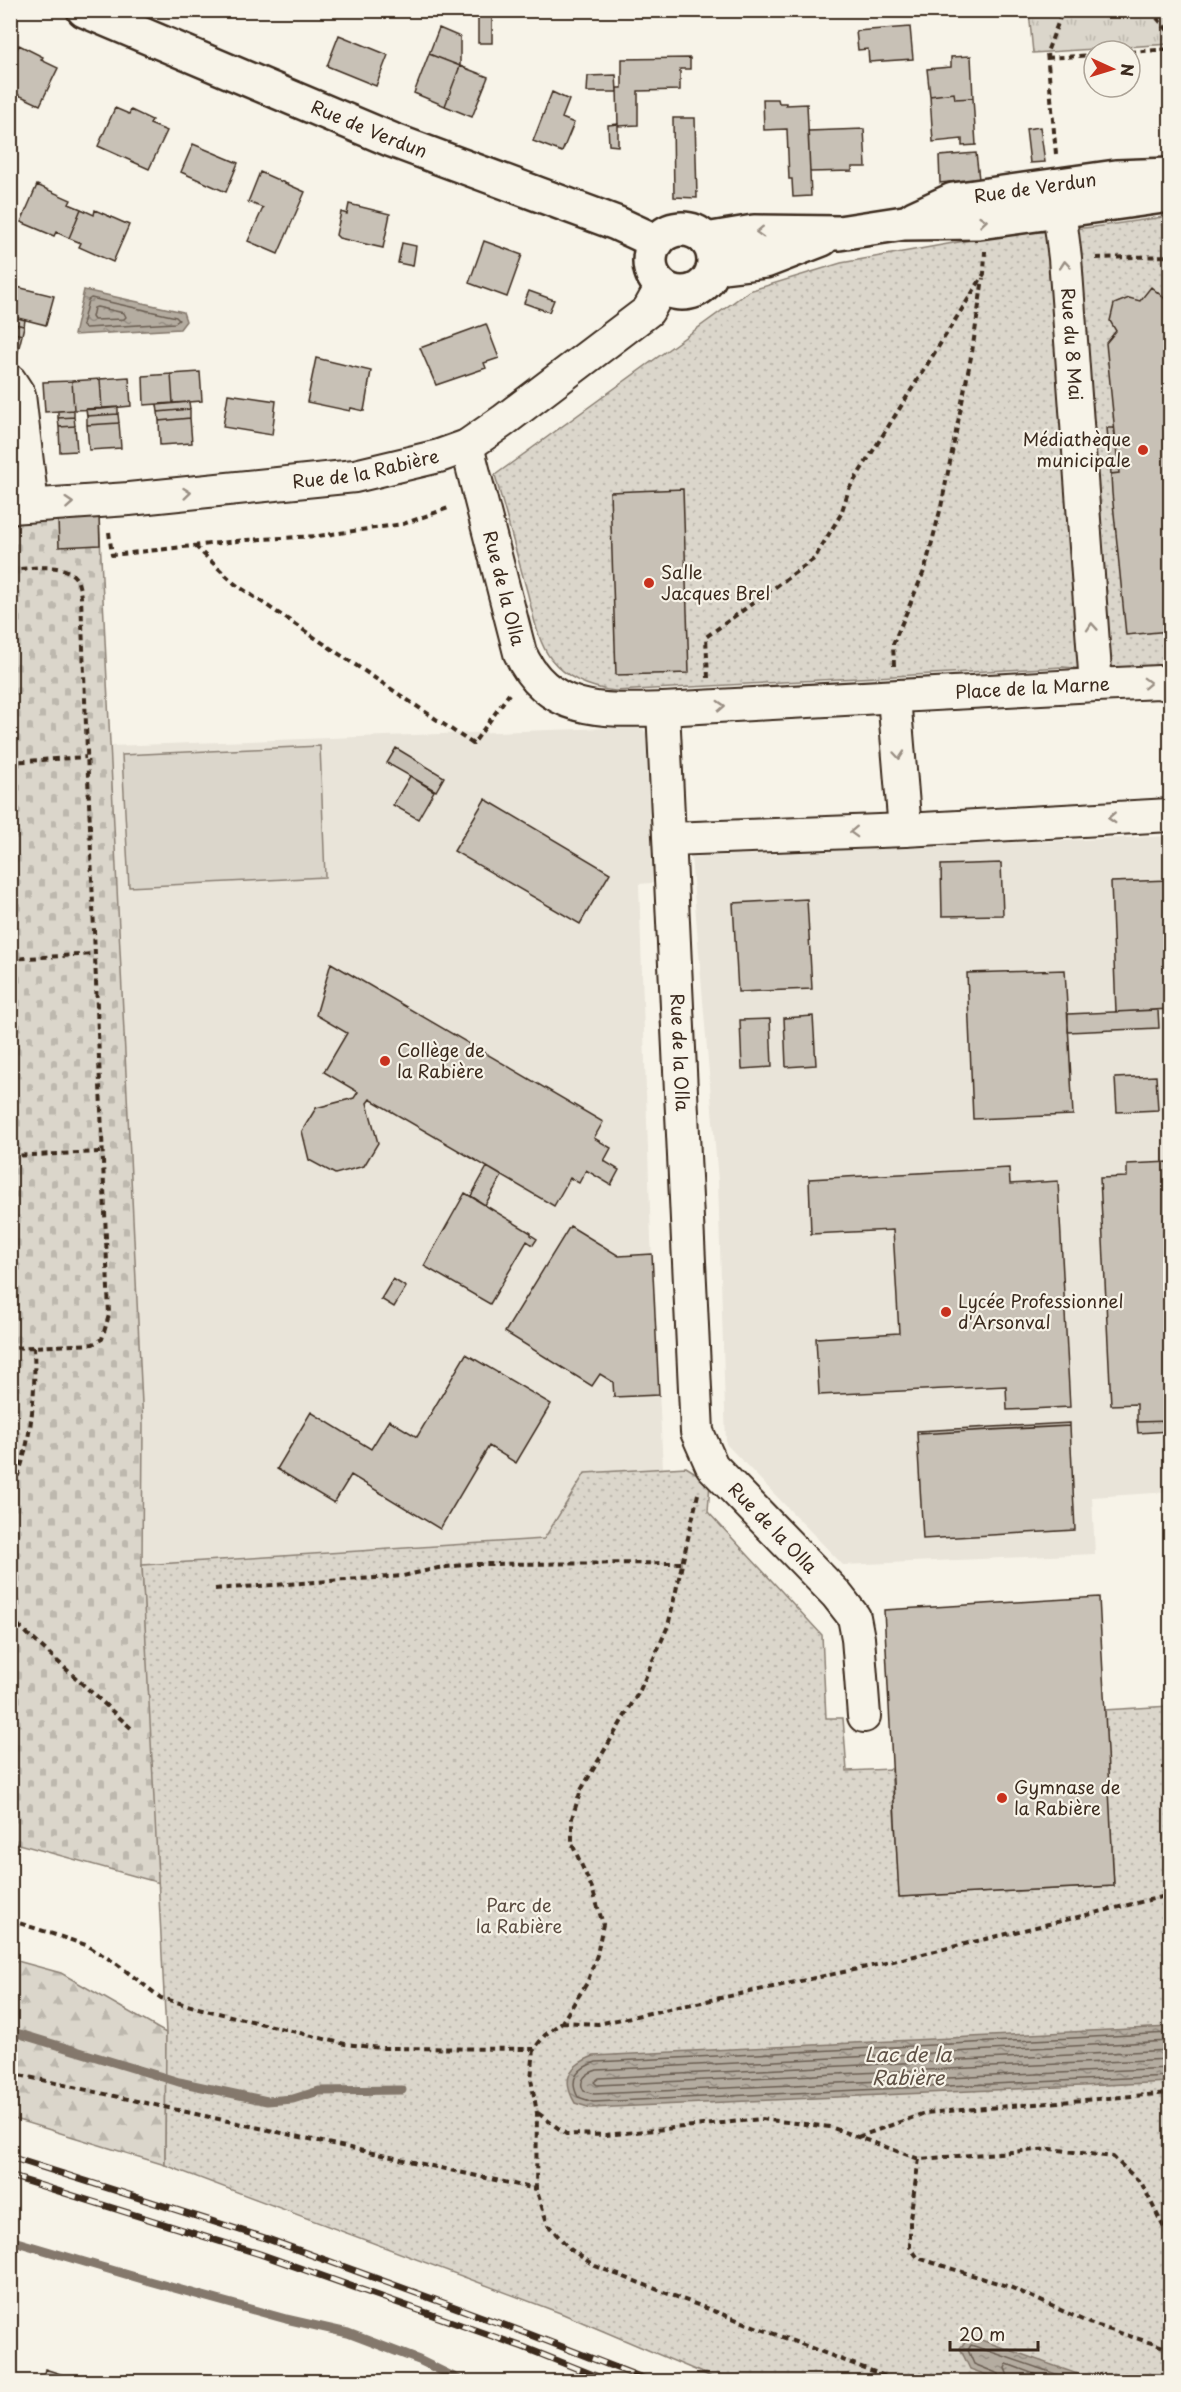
<svg xmlns="http://www.w3.org/2000/svg" width="1181" height="2392" viewBox="0 0 1181 2392" font-family="'Playpen Sans',sans-serif">
  <style>
    .built { fill: #e9e4d9 }
    .grass { fill: url(#grass-tufts); stroke: #8b8074; stroke-width: 1.5 }
    .forest { fill: url(#forest-firs); stroke: #8b8074; stroke-width: 1.5 }
    .cemetery { fill: url(#cemetery-stones); stroke: #8b8074; stroke-width: 1.5 }
    .park { fill: url(#park-dots); stroke: #8b8074; stroke-width: 1.5 }
    .garden { fill: #dbd6cb; stroke: #8b8074; stroke-width: 1.5 }
    .water { fill: url(#water-ripples); stroke: #84786c; stroke-width: 1.5 }
    .lines { fill: none; stroke-linecap: round; stroke-linejoin: round }
    .shore { stroke: #6b5e52; stroke-width: 1.5 }
    .stream { stroke: #84786c; stroke-width: 9 }
    .building { fill: #c8c1b6; stroke: #3b2a1e; stroke-width: 1.5 }
    .minor-casing { stroke: #3b2a1e; stroke-width: 36 }
    .secondary-casing { stroke: #3b2a1e; stroke-width: 38 }
    .path { stroke: #3b2a1e; stroke-width: 4; stroke-dasharray: 6 4.5; stroke-linecap: butt }
    .minor { stroke: #f7f3e8; stroke-width: 32 }
    .secondary { stroke: #f7f3e8; stroke-width: 33 }
    .rail-casing { stroke: #3b2a1e; stroke-width: 7 }
    .rail { stroke: #f7f3e8; stroke-width: 4.5; stroke-dasharray: 14; stroke-linecap: butt }
    .oneway { stroke: #998e83 }
    .poi-dot { fill: #c8321e; stroke: #f7f3e8; stroke-width: 2 }
    .labels { text-anchor: middle; stroke-width: 4.5; stroke-linejoin: round; paint-order: stroke }
    .street-label { font-size: 18px; fill: #3b2a1e; stroke: #f7f3e8 }
    .poi-label { font-size: 18px; fill: #3b2a1e; stroke: #f7f3e8; text-anchor: start }
    .park-label { font-size: 18px; fill: #5b4c41; stroke: #f7f3e8 }
    .water-label { font-size: 20px; font-style: italic; fill: #5f5145; stroke: #f7f3e8 }
  </style>
  <defs>
    <pattern id="grass-tufts" width="24" height="20" patternUnits="userSpaceOnUse" patternTransform="scale(1.5)"><rect width="24" height="20" fill="#dbd6cb"/><path d="M3 7l-1-3M5 7V3M7 7l1-3M15 17l-1-3M17 17v-4M19 17l1-3" fill="none" stroke="#bdb8ae"/></pattern>
    <pattern id="forest-firs" width="22" height="20" patternUnits="userSpaceOnUse" patternTransform="scale(1.5)"><rect width="22" height="20" fill="#dbd6cb"/><path d="M5 1l3.5 6h-7zM16 11l3.5 6h-7z" fill="#bdb8ae"/></pattern>
    <pattern id="cemetery-stones" width="16" height="16" patternUnits="userSpaceOnUse" patternTransform="scale(1.5)"><rect width="16" height="16" fill="#dbd6cb"/><path d="M2 7V4a2 2 0 0 1 4 0v3zM10 15v-3a2 2 0 0 1 4 0v3z" fill="#bdb8ae"/></pattern>
    <pattern id="park-dots" width="8" height="8" patternUnits="userSpaceOnUse" patternTransform="scale(1.5)"><rect width="8" height="8" fill="#dbd6cb"/><path d="M2 2h.1M6 6h.1" fill="none" stroke="#bdb8ae" stroke-width="1.8" stroke-linecap="round"/></pattern>
    <pattern id="water-ripples" width="26" height="14" patternUnits="userSpaceOnUse" patternTransform="scale(1.5)"><rect width="26" height="14" fill="#b4aca0"/><path d="M2 4q2-2 4 0t4 0M15 11q2-2 4 0t4 0" fill="none" stroke="#948c82"/></pattern>
  </defs>
  <rect width="100%" height="100%" fill="#f7f3e8"/>
  <filter id="ink" filterUnits="userSpaceOnUse"><feTurbulence type="fractalNoise" baseFrequency=".0167" numOctaves="2"/><feDisplacementMap in="SourceGraphic" scale="12" xChannelSelector="R" yChannelSelector="G"/><feConvolveMatrix kernelMatrix="1 2 1 2 8 2 1 2 1" color-interpolation-filters="sRGB"/></filter>
  <g filter="url(#ink)">
    <!-- built -->
    <path class="built" d="M 634,727 L 643,729 L 652,741 L 663,882 L 639,884 L 651,1239 L 663,1468 L 585,1473 L 544,1539 L 142,1565 L 143,1425 L 110,746 Z
      M 1170,836 L 1170,1492 L 1092,1497 L 1095,1554 L 843,1565 L 726,1444 L 718,1181 L 691,857 Z"/>
    <!-- grass -->
    <path class="grass" d="M 1029,11 L 1170,11 L 1170,44 L 1033,53 Z"/>
    <!-- forest -->
    <path class="forest" d="M 10,1959 L 61,1973 L 166,2033 L 165,2165 L 11,2118 Z"/>
    <!-- cemetery -->
    <path class="cemetery" d="M 99,516 L 143,1425 L 142,1565 L 160,1883 L 11,1842 L 10,522 Z"/>
    <!-- park -->
    <path class="park" d="M 1170,216 L 1170,671 L 1131,673 L 1063,667 L 615,691 C 591,688 567,679 551,659 C 537,641 533,613 527,591 C 516,552 506,514 495,475 L 749,291 L 841,263 L 987,237 L 1094,227 Z
      M 686,1467 L 710,1482 L 708,1512 L 822,1635 L 826,1718 L 843,1718 L 847,1771 L 891,1769 L 900,1897 L 1114,1886 L 1104,1710 L 1170,1706 L 1170,2381 L 721,2381 L 563,2314 L 165,2165 L 166,2033 L 142,1565 L 544,1539 L 585,1473 Z"/>
    <!-- garden -->
    <path class="garden" d="M 320,746 L 325,877 L 129,887 L 122,755 Z"/>
    <!-- water -->
    <path class="water" d="M 84,290 L 183,312 L 186,321 L 180,329 L 74,335 Z
      M 1170,2027 L 1170,2082 L 591,2108 L 575,2103 C 561,2079 569,2065 594,2056 Z
      M 970,2336 L 1097,2381 L 1003,2381 L 970,2369 L 960,2348 Z"/>
    <g class="lines">
      <!-- shore -->
      <path class="shore" d="M 91,298 L 176,317 L 179,320 L 175,323 L 85,328 L 82,325 L 88,300 Z
        M 97,307 L 124,313 L 126,317 L 124,319 L 94,320 L 92,317 L 94,308 Z
        M 1170,2033 L 596,2062 C 578,2068 568,2078 578,2097 L 593,2102 L 1170,2076
        M 1170,2041 L 597,2070 C 587,2073 577,2080 584,2091 L 594,2094 L 1170,2068
        M 1170,2050 L 599,2078 L 594,2082 L 597,2085 L 1170,2059
        M 1002,2382 L 999,2374 L 974,2364 L 968,2350 L 971,2345 L 1079,2382
        M 1010,2382 L 1005,2368 L 1007,2364 L 1056,2382"/>
      <!-- stream -->
      <path class="stream" d="M 10,2031 L 179,2082 L 267,2101 L 293,2099 L 319,2091 L 402,2090
        M 10,2240 L 149,2281 L 286,2319 L 348,2333 L 419,2360 L 464,2382"/>
    </g>
    <!-- building -->
    <path class="building" d="M 478,17 L 492,17 L 492,43 L 478,43 Z
      M 910,27 L 913,59 L 869,62 L 868,49 L 858,50 L 856,31 Z
      M 439,28 L 460,37 L 460,66 L 429,54 Z
      M 339,35 L 388,55 L 376,86 L 327,66 Z
      M 19,45 L 43,57 L 41,60 L 58,68 L 40,105 L 10,91 L 10,63 Z
      M 429,54 L 460,66 L 445,106 L 414,93 Z
      M 971,56 L 973,98 L 955,99 L 954,93 L 930,96 L 927,69 L 951,67 L 951,57 Z
      M 690,58 L 690,69 L 680,69 L 680,90 L 638,91 L 638,125 L 618,126 L 617,88 L 622,88 L 622,59 Z
      M 460,66 L 488,77 L 472,117 L 445,106 Z
      M 616,75 L 617,92 L 587,92 L 588,76 Z
      M 552,92 L 569,100 L 562,118 L 574,123 L 562,152 L 533,141 Z
      M 954,93 L 955,99 L 973,98 L 976,145 L 962,146 L 962,139 L 933,142 L 930,96 Z
      M 763,99 L 778,99 L 779,103 L 786,103 L 786,105 L 807,104 L 811,196 L 793,197 L 792,179 L 789,179 L 787,129 L 764,130 Z
      M 115,108 L 129,114 L 131,110 L 152,120 L 150,124 L 167,131 L 149,169 L 98,146 Z
      M 673,118 L 695,118 L 697,198 L 674,197 Z
      M 618,124 L 618,146 L 609,145 L 608,125 Z
      M 1040,127 L 1045,162 L 1030,163 L 1026,129 Z
      M 864,129 L 866,167 L 852,167 L 852,171 L 810,172 L 808,131 Z
      M 193,144 L 238,163 L 226,192 L 181,172 Z
      M 976,153 L 979,179 L 940,183 L 939,156 Z
      M 260,172 L 305,192 L 278,254 L 248,241 L 263,208 L 248,202 Z
      M 37,185 L 71,200 L 69,204 L 81,209 L 69,238 L 56,232 L 54,236 L 21,222 Z
      M 349,204 L 390,214 L 383,248 L 339,238 L 336,235 L 341,212 L 347,214 Z
      M 81,209 L 94,215 L 95,210 L 129,225 L 113,262 L 79,247 L 81,243 L 69,238 Z
      M 484,241 L 522,255 L 507,297 L 469,283 Z
      M 402,243 L 416,246 L 413,266 L 398,263 Z
      M 10,285 L 17,287 L 10,313 Z
      M 17,287 L 54,296 L 46,325 L 10,316 Z
      M 1151,287 L 1170,303 L 1170,631 L 1126,635 L 1112,493 L 1111,474 L 1119,473 L 1106,343 L 1116,331 L 1110,321 L 1114,304 L 1129,298 L 1140,301 Z
      M 529,291 L 554,300 L 549,312 L 524,303 Z
      M 10,316 L 25,320 L 24,326 L 10,323 Z
      M 10,323 L 24,326 L 22,335 L 10,332 Z
      M 486,324 L 499,358 L 484,363 L 486,368 L 436,385 L 420,348 Z
      M 10,332 L 22,335 L 16,359 L 10,357 Z
      M 316,358 L 371,371 L 364,411 L 351,408 L 350,411 L 307,402 Z
      M 200,372 L 202,401 L 173,403 L 171,374 Z
      M 171,374 L 173,403 L 144,405 L 143,376 Z
      M 129,377 L 131,406 L 102,409 L 100,379 Z
      M 100,379 L 102,409 L 74,410 L 72,381 Z
      M 72,381 L 74,410 L 45,412 L 43,382 Z
      M 228,394 L 276,401 L 272,435 L 223,427 Z
      M 189,402 L 190,409 L 158,412 L 157,405 Z
      M 118,407 L 118,414 L 87,416 L 86,409 Z
      M 190,409 L 190,418 L 159,421 L 158,412 Z
      M 74,410 L 74,417 L 58,418 L 58,411 Z
      M 118,414 L 119,423 L 87,425 L 87,416 Z
      M 74,417 L 75,426 L 59,427 L 58,418 Z
      M 190,418 L 192,443 L 160,445 L 159,421 Z
      M 119,423 L 121,448 L 89,450 L 87,425 Z
      M 75,426 L 77,451 L 60,452 L 59,427 Z
      M 1107,428 L 1114,428 L 1119,473 L 1111,474 Z
      M 683,489 L 689,673 L 616,675 L 610,492 Z
      M 99,516 L 100,545 L 59,547 L 58,519 Z
      M 396,748 L 444,777 L 436,791 L 387,763 Z
      M 410,776 L 434,791 L 418,819 L 393,805 Z
      M 485,799 L 610,873 L 580,924 L 454,851 Z
      M 1001,863 L 1003,915 L 942,916 L 941,865 Z
      M 1170,880 L 1170,1009 L 1116,1012 L 1111,882 Z
      M 807,899 L 812,989 L 738,992 L 733,903 Z
      M 331,963 L 603,1122 L 594,1138 L 611,1148 L 604,1161 L 619,1170 L 611,1185 L 586,1170 L 579,1183 L 570,1178 L 554,1206 L 370,1099 L 367,1103 L 378,1143 L 364,1166 L 335,1174 L 309,1160 L 302,1131 L 316,1108 L 354,1098 L 358,1092 L 324,1072 L 347,1033 L 316,1015 Z
      M 1065,970 L 1073,1115 L 973,1119 L 967,973 Z
      M 1158,1010 L 1159,1028 L 1068,1032 L 1068,1014 Z
      M 813,1016 L 816,1065 L 786,1067 L 784,1018 Z
      M 770,1019 L 772,1067 L 742,1069 L 740,1020 Z
      M 1156,1076 L 1158,1110 L 1117,1112 L 1115,1078 Z
      M 1170,1162 L 1170,1421 L 1137,1422 L 1137,1404 L 1111,1405 L 1100,1178 L 1127,1177 L 1127,1164 Z
      M 487,1167 L 502,1176 L 485,1205 L 471,1196 Z
      M 1009,1168 L 1010,1184 L 1058,1181 L 1070,1407 L 1007,1410 L 1006,1386 L 819,1395 L 816,1338 L 899,1333 L 893,1230 L 811,1234 L 809,1179 Z
      M 465,1193 L 531,1233 L 531,1235 L 537,1239 L 533,1245 L 527,1241 L 490,1304 L 424,1266 Z
      M 570,1226 L 619,1256 L 652,1254 L 659,1395 L 614,1397 L 613,1382 L 600,1374 L 592,1386 L 505,1332 Z
      M 393,1279 L 406,1287 L 394,1307 L 381,1299 Z
      M 466,1354 L 551,1404 L 516,1463 L 489,1446 L 440,1529 L 351,1475 L 334,1503 L 277,1469 L 311,1412 L 371,1449 L 389,1420 L 417,1437 Z
      M 1170,1421 L 1170,1431 L 1138,1433 L 1137,1422 Z
      M 1070,1423 L 1070,1426 L 1027,1428 L 917,1434 L 917,1431 Z
      M 1070,1426 L 1075,1530 L 923,1539 L 917,1434 Z
      M 1099,1597 L 1114,1886 L 899,1897 L 884,1610 Z
      M 45,2369 L 73,2378 L 72,2382 L 42,2382 Z"/>
    <g class="lines">
      <defs>
        <g id="minor">
          <path id="s1" d="M 1056,185 L 1065,258 L 1096,685"/>
          <path d="M 10,381 L 19,395 L 32,505"/>
          <path id="s2" d="M 467,446 L 520,653 C 548,715 606,711 663,709 L 697,1432 L 712,1466 L 836,1594 L 854,1617 L 858,1638 L 864,1716"/>
          <path id="s3" d="M 10,507 L 129,499 L 355,476 L 439,456 L 467,446 L 503,421 L 648,311 L 662,286"/>
          <path d="M 894,697 L 905,830"/>
          <path id="s4" d="M 663,709 L 1096,685 L 1159,682 L 1170,685"/>
          <path d="M 670,839 L 905,830 L 1170,815"/>
        </g>
        <g id="secondary">
          <path id="s5" d="M 84,10 L 392,140 L 616,223 L 657,242"/>
          <path id="s6" d="M 914,218 L 953,200 L 1116,177 L 1170,175"/>
          <circle cx="682" cy="261" r="32"/>
          <path d="M 706,240 L 754,232 L 839,233 L 904,223 L 979,222 L 1170,195"/>
          <path d="M 714,267 L 765,261 L 822,239"/>
        </g>
      </defs>
      <!-- minor casing -->
      <use href="#minor" class="minor-casing"/>
      <!-- secondary casing -->
      <use href="#secondary" class="secondary-casing"/>
      <!-- path -->
      <path class="path" d="M 1150,10 L 1170,33
        M 1130,52 L 1170,49
        M 1047,58 L 1094,55
        M 1056,154 L 1047,52 L 1063,10
        M 1096,258 L 1170,256
        M 109,532 L 112,555 L 246,540 L 318,536 L 403,524 L 451,507
        M 195,546 L 235,584 L 473,744 L 509,694
        M 10,570 C 28,569 59,562 73,575 C 79,580 80,590 81,597 L 109,1315 L 102,1339 L 93,1344 L 10,1348
        M 894,666 L 893,644 L 925,569 L 941,507 L 972,352 L 983,278
        M 708,678 L 706,637 L 814,559 L 841,514 L 849,489 L 984,274 L 985,251
        M 10,762 L 86,757
        M 10,959 L 94,954
        M 10,1156 L 102,1152
        M 698,1494 L 668,1626 L 640,1690 L 581,1790 L 572,1818 L 572,1844 L 592,1888 L 603,1924 L 597,1955 L 587,1983 L 562,2022 L 545,2035 L 534,2049 L 531,2079 L 537,2113 L 536,2189 L 548,2225 L 570,2249 L 595,2266 L 901,2382
        M 10,1496 C 31,1448 36,1399 34,1347
        M 215,1589 L 403,1576 L 438,1568 L 472,1564 L 683,1563
        M 10,1618 L 133,1730
        M 10,1920 L 86,1945 L 117,1964 L 161,1998 L 202,2009 L 345,2044 L 381,2048 L 534,2049
        M 562,2022 L 598,2024 L 881,1964 L 1170,1895
        M 10,2073 L 536,2189
        M 538,2113 L 566,2134 L 606,2135 L 761,2119 L 830,2127 L 919,2159 L 1051,2149 L 1113,2157 L 1142,2184 L 1170,2240
        M 858,2137 L 925,2113 L 1170,2093
        M 919,2159 L 910,2218 L 910,2247 L 918,2258 L 1010,2287 L 1089,2323 L 1170,2349"/>
      <!-- minor -->
      <use href="#minor" class="minor"/>
      <!-- secondary -->
      <use href="#secondary" class="secondary"/>
      <defs>
        <path id="rail" d="M 10,2157 L 265,2238 L 529,2334 L 653,2382
          M 10,2176 L 260,2254 L 523,2347 L 611,2382"/>
      </defs>
      <!-- rail casing -->
      <use href="#rail" class="rail-casing"/>
      <!-- rail -->
      <use href="#rail" class="rail"/>
    </g>
    <!-- one-way arrows -->
    <defs><path id="oneway-chevron" d="M-2-3.5L2.5 0L-2 3.5" fill="none" stroke-width="1.6" stroke-linecap="round" stroke-linejoin="round" transform="scale(1.5)"/></defs>
    <g class="oneway">
      <use href="#oneway-chevron" transform="translate(983 221) rotate(-5)"/>
      <use href="#oneway-chevron" transform="translate(760 232) rotate(178)"/>
      <use href="#oneway-chevron" transform="translate(1065 265) rotate(-95)"/>
      <use href="#oneway-chevron" transform="translate(187 493) rotate(-6)"/>
      <use href="#oneway-chevron" transform="translate(69 503) rotate(-4)"/>
      <use href="#oneway-chevron" transform="translate(1092 627) rotate(-94)"/>
      <use href="#oneway-chevron" transform="translate(1147 683) rotate(-2)"/>
      <use href="#oneway-chevron" transform="translate(721 706) rotate(-3)"/>
      <use href="#oneway-chevron" transform="translate(899 755) rotate(85)"/>
      <use href="#oneway-chevron" transform="translate(1112 818) rotate(177)"/>
      <use href="#oneway-chevron" transform="translate(854 832) rotate(178)"/>
    </g>
  </g>
  <!-- markers -->
  <g class="poi-dot">
    <circle cx="1143" cy="450" r="6"/>
    <circle cx="649" cy="583" r="6"/>
    <circle cx="385" cy="1061" r="6"/>
    <circle cx="946" cy="1312" r="6"/>
    <circle cx="1002" cy="1798" r="6"/>
  </g>
  <g class="labels">
    <!-- street labels -->
    <g class="street-label">
      <text dy="6" stroke="none"><textPath href="#s5" startOffset="309">Rue de Verdun</textPath></text>
      <text dy="6" stroke="none"><textPath href="#s6" startOffset="126">Rue de Verdun</textPath></text>
      <text dy="6" stroke="none"><textPath href="#s1" startOffset="160">Rue du 8 Mai</textPath></text>
      <text dy="6" stroke="none"><textPath href="#s3" startOffset="358">Rue de la Rabière</textPath></text>
      <text dy="6" stroke="none"><textPath href="#s2" startOffset="147">Rue de la Olla</textPath></text>
      <text dy="6" stroke="none"><textPath href="#s4" startOffset="370">Place de la Marne</textPath></text>
      <text dy="6" stroke="none"><textPath href="#s2" startOffset="723">Rue de la Olla</textPath></text>
      <text dy="6" stroke="none"><textPath href="#s2" startOffset="1227">Rue de la Olla</textPath></text>
    </g>
    <!-- poi labels -->
    <g class="poi-label">
      <text x="1131" y="446" text-anchor="end">Médiathèque<tspan x="1131" dy="21">municipale</tspan></text>
      <text x="661" y="579">Salle<tspan x="661" dy="21">Jacques Brel</tspan></text>
      <text x="397" y="1057">Collège de<tspan x="397" dy="21">la Rabière</tspan></text>
      <text x="958" y="1308">Lycée Professionnel<tspan x="958" dy="21">d'Arsonval</tspan></text>
      <text x="1014" y="1794">Gymnase de<tspan x="1014" dy="21">la Rabière</tspan></text>
    </g>
    <!-- park labels -->
    <g class="park-label">
      <text x="519" y="1912">Parc de<tspan x="519" dy="21">la Rabière</tspan></text>
    </g>
    <!-- water labels -->
    <g class="water-label">
      <text x="908" y="2062">Lac de la<tspan x="908" dy="23">Rabière</tspan></text>
    </g>
  </g>
  <!-- margin -->
  <rect width="1181" height="2392" fill="none" stroke="#f7f3e8" stroke-width="36"/>
  <rect x="18" y="18" width="1145" height="2356" fill="none" stroke="#3b2a1e" stroke-width="2" filter="url(#ink)"/>
  <!-- north arrow -->
  <g transform="translate(1112 69) rotate(94)"><circle r="28" fill="#f7f3e8" stroke="#aca397" stroke-width="1.5"/>
  <path d="M0-4.5L10 22L0 15L-10 22Z" fill="#c8321e"/>
  <text y="-9" font-size="16" font-weight="bold" text-anchor="middle" fill="#3b2a1e">N</text>
  </g>
  <!-- scale -->
  <path d="M950 2341v9h88v-9" fill="none" stroke="#3b2a1e" stroke-width="3"/>
  <text x="959" y="2341" font-size="18" fill="#3b2a1e" stroke="#f7f3e8" stroke-width="4.5" paint-order="stroke">20 m</text>
</svg>
